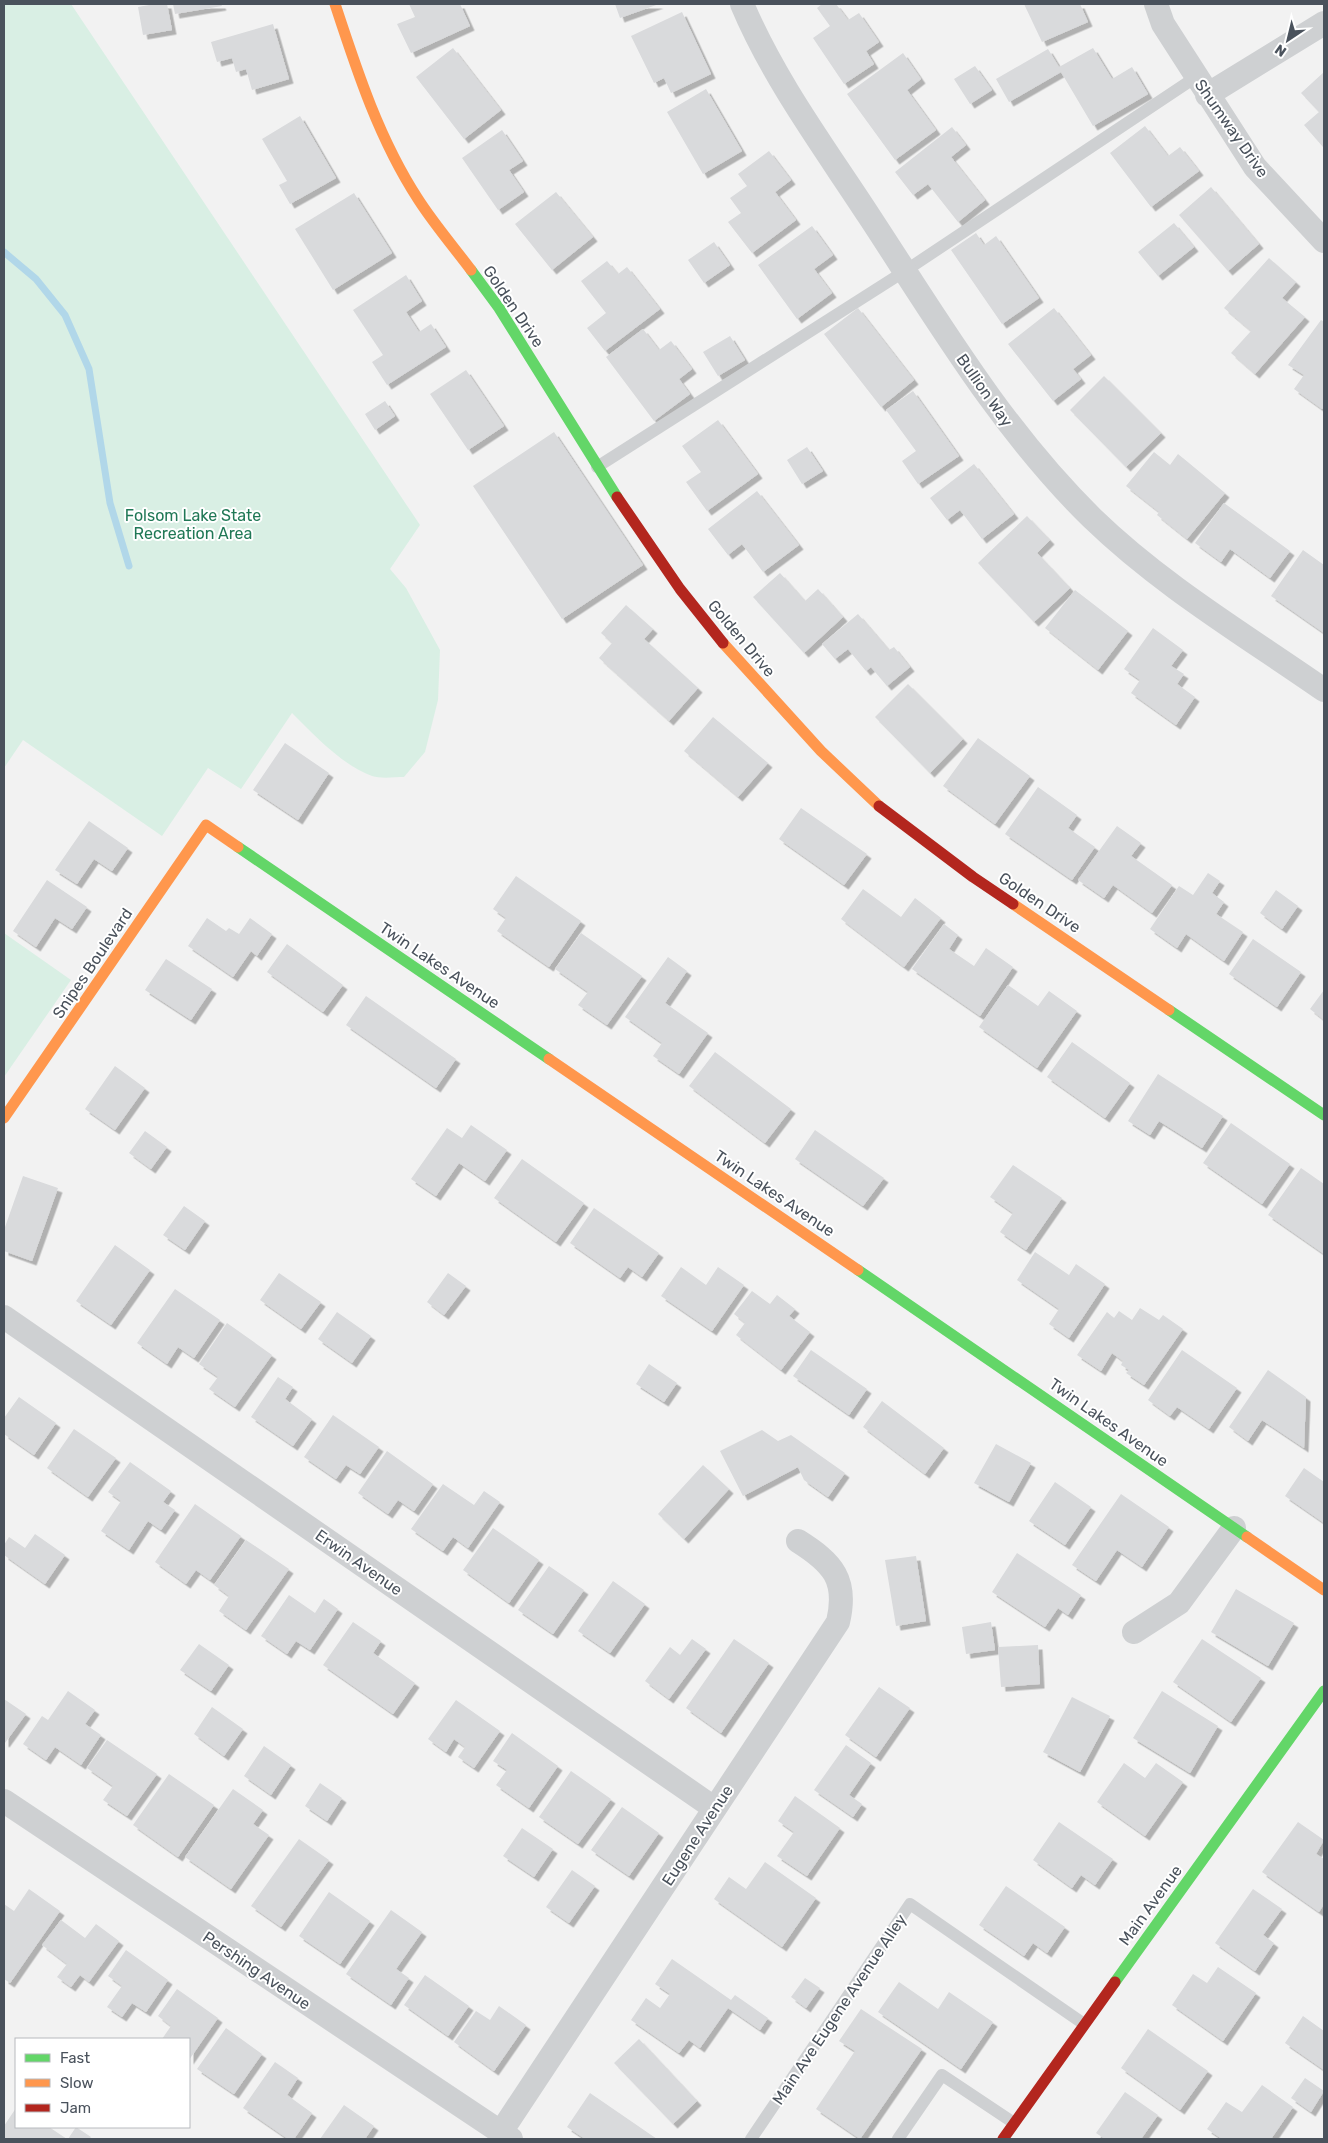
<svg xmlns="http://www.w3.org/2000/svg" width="1328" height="2143" viewBox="0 0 1328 2143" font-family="Rubik,sans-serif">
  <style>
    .green { fill: #d9efe4 }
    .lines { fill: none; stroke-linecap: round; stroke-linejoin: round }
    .stream { stroke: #b1d7e9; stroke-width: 7 }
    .building { fill: #d9dadc; filter: url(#shadow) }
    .lane { stroke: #ced0d2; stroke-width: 12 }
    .street { stroke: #ced0d2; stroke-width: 24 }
    .fast { stroke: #63d668; stroke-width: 11 }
    .slow { stroke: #ff974d; stroke-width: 11 }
    .jam { stroke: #b3261e; stroke-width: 11 }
    .labels { text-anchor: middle; stroke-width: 4; stroke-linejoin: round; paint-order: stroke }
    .street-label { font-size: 16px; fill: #4a525c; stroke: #fff }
    .park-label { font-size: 16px; fill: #207856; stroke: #fff }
  </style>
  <defs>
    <filter id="shadow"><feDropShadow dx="4.5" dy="4.5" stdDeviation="0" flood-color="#0004"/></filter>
  </defs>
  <rect width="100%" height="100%" fill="#f2f2f2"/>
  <!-- green -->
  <path class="green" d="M 4,4 L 71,4 L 420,525 L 390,569 L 406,588 L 440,650 L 438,700 L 425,752 L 404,777 C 395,777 381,779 372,776 C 342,765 314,735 292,713 L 241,789 L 208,768 L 162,836 L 23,740 L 4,768 Z
    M 4,933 L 71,980 L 4,1077 Z"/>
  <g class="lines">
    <!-- stream -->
    <path class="stream" d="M 4,252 L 36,279 L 65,315 L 89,369 L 110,503 L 129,566"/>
  </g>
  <!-- building -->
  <path class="building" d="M 155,4 L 167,4 L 172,30 L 143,35 L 138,7 Z
    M 173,4 L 221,4 L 222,6 L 175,14 Z
    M 409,4 L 460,4 L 470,26 L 411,53 L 397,24 L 415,17 Z
    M 615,4 L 659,4 L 620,18 Z
    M 822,4 L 836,4 L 848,20 L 859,13 L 879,42 L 866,51 L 874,64 L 844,84 L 813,38 L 830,26 L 817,8 Z
    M 1024,4 L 1080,4 L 1088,22 L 1042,42 Z
    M 682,12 L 711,74 L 671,93 L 664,78 L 654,83 L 631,36 Z
    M 273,24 L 289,79 L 252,90 L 246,69 L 236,72 L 232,58 L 217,62 L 211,42 Z
    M 453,48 L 501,110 L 464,139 L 416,77 Z
    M 1093,48 L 1112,79 L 1132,67 L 1148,94 L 1093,126 L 1061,72 L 1009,102 L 996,79 L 1048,49 L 1059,67 Z
    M 903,53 L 921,79 L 907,90 L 936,130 L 895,160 L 847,94 Z
    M 975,66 L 992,90 L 970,104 L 954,79 Z
    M 1324,72 L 1324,148 L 1304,125 L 1319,112 L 1301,93 Z
    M 706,89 L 742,151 L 703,174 L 667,112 Z
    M 300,116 L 336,178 L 290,204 L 279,185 L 287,181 L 262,139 Z
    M 1145,126 L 1168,156 L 1180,147 L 1199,171 L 1151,207 L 1110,153 Z
    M 952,127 L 966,145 L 951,157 L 985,200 L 958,222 L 928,184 L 913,195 L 895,172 Z
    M 502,130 L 523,161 L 509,170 L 524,192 L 498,210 L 462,158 Z
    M 769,151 L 791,180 L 775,192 L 796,220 L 752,253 L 728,222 L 741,213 L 730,198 L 747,186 L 738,174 Z
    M 1211,187 L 1259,244 L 1228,271 L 1179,215 Z
    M 556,192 L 593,237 L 552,270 L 515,224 Z
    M 354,193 L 392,253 L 333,290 L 295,229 Z
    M 1174,223 L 1194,247 L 1158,276 L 1138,252 Z
    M 812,226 L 833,255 L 814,269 L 832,293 L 797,319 L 758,265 Z
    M 976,233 L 984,245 L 996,236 L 1039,298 L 1002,324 L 951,250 Z
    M 714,242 L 730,265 L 704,283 L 688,260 Z
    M 1269,258 L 1296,282 L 1282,298 L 1305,317 L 1255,374 L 1231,353 L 1251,331 L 1224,308 Z
    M 607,261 L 618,274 L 627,267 L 660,309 L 605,351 L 587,328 L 606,313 L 581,281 Z
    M 406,275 L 422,301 L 406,312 L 419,332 L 431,324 L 446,347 L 387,385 L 372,362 L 383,355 L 353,310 Z
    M 858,308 L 914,380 L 881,407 L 824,334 Z
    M 1054,308 L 1091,355 L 1073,369 L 1081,379 L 1053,401 L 1008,344 Z
    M 1321,320 L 1324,322 L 1324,407 L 1322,409 L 1294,389 L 1304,375 L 1288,365 Z
    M 643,329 L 659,350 L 671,341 L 692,369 L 679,379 L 690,394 L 654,421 L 606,357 Z
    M 730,336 L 745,360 L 718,376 L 703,352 Z
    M 466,370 L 504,426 L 468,450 L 430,394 Z
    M 1104,376 L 1161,433 L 1126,467 L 1070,410 Z
    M 913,391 L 959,456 L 918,484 L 902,461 L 916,451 L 886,410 Z
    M 385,401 L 395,416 L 375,430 L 365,414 Z
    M 718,420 L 758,474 L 707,511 L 686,482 L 701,472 L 682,446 Z
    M 554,432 L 643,565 L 562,619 L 473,486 Z
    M 807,447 L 823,471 L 802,484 L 787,460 Z
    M 1154,452 L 1170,465 L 1178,454 L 1225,493 L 1187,539 L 1157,515 L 1159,512 L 1126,486 Z
    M 974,464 L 1014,514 L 982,539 L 960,510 L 947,520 L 930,498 Z
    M 757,491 L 799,545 L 763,572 L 742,544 L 728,555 L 708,529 Z
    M 1224,503 L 1290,551 L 1270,578 L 1230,549 L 1221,562 L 1195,543 Z
    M 1027,516 L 1050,540 L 1037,553 L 1070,588 L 1034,622 L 978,563 Z
    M 1303,550 L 1324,565 L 1324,633 L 1271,596 Z
    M 780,573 L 805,601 L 818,589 L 843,617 L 804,653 L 753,597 Z
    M 1075,590 L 1128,631 L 1098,670 L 1045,628 Z
    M 626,605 L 653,629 L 644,639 L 698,688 L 669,721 L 599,658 L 612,643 L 601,633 Z
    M 858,614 L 889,650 L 894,647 L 910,667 L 887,686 L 871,667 L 866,671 L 848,649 L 835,659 L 822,644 Z
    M 1153,628 L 1183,650 L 1171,666 L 1184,674 L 1177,684 L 1195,697 L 1176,725 L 1131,693 L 1140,680 L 1124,669 Z
    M 908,684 L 963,739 L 930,773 L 875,717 Z
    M 713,717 L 768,763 L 738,797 L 684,751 Z
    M 978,738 L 1030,776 L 995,824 L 943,786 Z
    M 285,743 L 329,773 L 298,820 L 253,790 Z
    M 1038,787 L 1077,815 L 1068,828 L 1095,847 L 1072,880 L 1005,834 Z
    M 801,808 L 867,854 L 844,885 L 779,839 Z
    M 89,821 L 128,848 L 112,871 L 94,859 L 77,884 L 55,870 Z
    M 1117,826 L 1141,843 L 1131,856 L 1172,885 L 1152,913 L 1113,885 L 1104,898 L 1078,880 Z
    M 1208,873 L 1220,881 L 1212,893 L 1224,902 L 1216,914 L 1243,932 L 1224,961 L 1186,934 L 1177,948 L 1150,929 L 1179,886 L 1193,895 Z
    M 516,876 L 581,921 L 549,967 L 497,931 L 506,918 L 493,909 Z
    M 47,880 L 87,907 L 72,929 L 55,918 L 36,947 L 13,931 Z
    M 863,889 L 901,917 L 915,898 L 941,918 L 904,967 L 841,919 Z
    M 1276,890 L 1298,906 L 1282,929 L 1260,913 Z
    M 207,918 L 226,931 L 229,928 L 239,934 L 250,918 L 272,934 L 257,956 L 251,951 L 233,977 L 188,946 Z
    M 944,924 L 958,935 L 949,949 L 974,966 L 986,948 L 1013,967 L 980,1016 L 912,969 Z
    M 581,933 L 642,976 L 607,1025 L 578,1005 L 588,992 L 555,969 Z
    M 1253,939 L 1301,972 L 1277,1007 L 1229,974 Z
    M 287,944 L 343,985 L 323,1012 L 267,972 Z
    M 668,957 L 687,971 L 665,1003 L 708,1033 L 679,1074 L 653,1056 L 662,1043 L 625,1017 Z
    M 166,959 L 212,989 L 191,1020 L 145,990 Z
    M 1008,985 L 1038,1006 L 1049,991 L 1077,1011 L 1037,1068 L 979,1027 Z
    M 1324,990 L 1324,1020 L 1310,1009 Z
    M 366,996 L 456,1059 L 436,1088 L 346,1025 Z
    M 1072,1042 L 1130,1083 L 1105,1118 L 1047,1077 Z
    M 715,1052 L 791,1109 L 765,1143 L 689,1086 Z
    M 115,1066 L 145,1088 L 115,1130 L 85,1109 Z
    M 1158,1074 L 1223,1116 L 1202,1148 L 1159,1121 L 1150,1135 L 1128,1121 Z
    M 1231,1123 L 1290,1164 L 1262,1204 L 1203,1163 Z
    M 471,1125 L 507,1150 L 485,1181 L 459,1163 L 436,1196 L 411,1179 L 447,1128 L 462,1138 Z
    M 815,1130 L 884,1178 L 863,1206 L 795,1159 Z
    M 145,1131 L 167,1147 L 151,1169 L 129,1153 Z
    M 522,1159 L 584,1203 L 556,1242 L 494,1198 Z
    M 1013,1165 L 1062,1198 L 1026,1250 L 1000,1232 L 1013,1213 L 990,1197 Z
    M 1301,1168 L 1324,1184 L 1324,1254 L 1268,1215 Z
    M 23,1176 L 58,1188 L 32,1261 L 4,1251 L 4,1230 Z
    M 184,1206 L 205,1221 L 185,1250 L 163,1235 Z
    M 594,1208 L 659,1253 L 642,1277 L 628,1267 L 620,1278 L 570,1243 Z
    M 115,1245 L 150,1270 L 111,1325 L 76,1301 Z
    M 1035,1252 L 1069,1275 L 1076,1264 L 1105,1284 L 1069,1338 L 1049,1324 L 1059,1309 L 1017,1280 Z
    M 681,1267 L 706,1285 L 718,1267 L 744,1285 L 712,1331 L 661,1296 Z
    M 279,1273 L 321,1302 L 301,1329 L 260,1300 Z
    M 448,1273 L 466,1286 L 444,1315 L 427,1302 Z
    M 175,1289 L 220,1320 L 194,1358 L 178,1347 L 167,1364 L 137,1343 Z
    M 752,1291 L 770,1304 L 777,1295 L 795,1309 L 789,1316 L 810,1332 L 781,1370 L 736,1335 L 745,1323 L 734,1314 Z
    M 1140,1308 L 1159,1320 L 1163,1315 L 1183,1329 L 1144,1385 L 1126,1373 L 1129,1370 L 1121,1365 L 1123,1361 L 1112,1353 L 1101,1371 L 1077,1355 L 1107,1312 L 1114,1318 L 1119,1311 L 1132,1320 Z
    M 337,1312 L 371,1336 L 352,1363 L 318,1339 Z
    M 227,1323 L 272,1355 L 235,1407 L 209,1389 L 218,1377 L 199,1364 Z
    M 811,1350 L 867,1389 L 849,1415 L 793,1376 Z
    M 1182,1350 L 1237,1388 L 1209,1429 L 1177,1407 L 1170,1416 L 1148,1400 Z
    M 649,1364 L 677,1383 L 664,1402 L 636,1384 Z
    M 1268,1370 L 1306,1397 L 1304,1448 L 1262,1420 L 1248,1441 L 1229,1427 Z
    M 278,1377 L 293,1387 L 285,1399 L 312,1419 L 293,1446 L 251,1417 Z
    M 19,1397 L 56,1423 L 34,1455 L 4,1434 L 4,1418 Z
    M 882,1401 L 944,1448 L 925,1474 L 863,1427 Z
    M 333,1415 L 379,1447 L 360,1474 L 346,1465 L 336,1479 L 304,1457 Z
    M 74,1429 L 116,1458 L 88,1497 L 47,1468 Z
    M 762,1430 L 778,1441 L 791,1435 L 845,1473 L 828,1497 L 804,1480 L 798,1467 L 743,1496 L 720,1451 Z
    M 996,1444 L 1031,1463 L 1009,1502 L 974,1483 Z
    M 387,1451 L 433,1484 L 414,1511 L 398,1500 L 388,1514 L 358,1493 Z
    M 130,1462 L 171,1491 L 163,1502 L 175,1510 L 161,1530 L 148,1521 L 129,1550 L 101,1531 L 121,1501 L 108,1492 Z
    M 703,1465 L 729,1489 L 684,1539 L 658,1514 Z
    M 1304,1468 L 1324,1482 L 1324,1523 L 1285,1496 Z
    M 1055,1482 L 1091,1507 L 1065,1545 L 1029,1521 Z
    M 443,1484 L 474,1505 L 484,1491 L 500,1502 L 468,1548 L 453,1537 L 443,1551 L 411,1529 Z
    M 1121,1494 L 1169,1527 L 1142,1567 L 1117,1550 L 1096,1581 L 1072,1565 Z
    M 195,1504 L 241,1536 L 210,1580 L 196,1570 L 186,1584 L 155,1562 Z
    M 493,1528 L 539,1560 L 509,1603 L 463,1570 Z
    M 35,1534 L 65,1555 L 45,1584 L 4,1555 L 4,1545 L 9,1537 L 25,1548 Z
    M 246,1540 L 289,1569 L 246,1630 L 219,1611 L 229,1596 L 214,1585 Z
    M 1017,1553 L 1081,1595 L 1068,1615 L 1058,1608 L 1045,1627 L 992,1592 Z
    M 916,1556 L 926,1621 L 896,1626 L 885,1560 Z
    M 549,1566 L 584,1590 L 553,1634 L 518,1610 Z
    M 613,1581 L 645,1604 L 610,1653 L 578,1631 Z
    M 1236,1589 L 1294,1623 L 1268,1666 L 1211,1632 Z
    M 289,1595 L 315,1613 L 324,1599 L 338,1609 L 310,1650 L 296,1641 L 287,1654 L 261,1636 Z
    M 353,1622 L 381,1641 L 373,1653 L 415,1683 L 393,1714 L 323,1665 Z
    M 991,1622 L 995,1650 L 966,1654 L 962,1627 Z
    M 692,1639 L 706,1649 L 669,1699 L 645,1681 L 670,1647 L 680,1655 Z
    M 734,1639 L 769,1663 L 721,1733 L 686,1708 Z
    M 1202,1639 L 1261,1678 L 1231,1722 L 1173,1682 Z
    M 199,1644 L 229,1665 L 211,1691 L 180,1670 Z
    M 1038,1645 L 1040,1684 L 1001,1687 L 998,1647 Z
    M 879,1687 L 910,1708 L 876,1757 L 845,1735 Z
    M 68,1691 L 95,1710 L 85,1724 L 101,1735 L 81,1765 L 55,1747 L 46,1760 L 23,1744 L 42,1716 L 48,1720 Z
    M 1162,1691 L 1218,1726 L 1190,1773 L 1133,1738 Z
    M 1072,1697 L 1110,1716 L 1080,1772 L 1043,1752 Z
    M 4,1699 L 26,1714 L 5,1743 L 4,1742 Z
    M 456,1700 L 500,1731 L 474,1768 L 458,1757 L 465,1747 L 454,1739 L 446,1752 L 428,1739 Z
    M 212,1707 L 243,1729 L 224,1756 L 194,1734 Z
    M 512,1733 L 558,1766 L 529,1808 L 496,1785 L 507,1770 L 493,1761 Z
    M 107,1740 L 157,1774 L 127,1816 L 103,1800 L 113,1786 L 87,1768 Z
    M 846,1745 L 871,1763 L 849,1795 L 862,1804 L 853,1817 L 814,1790 Z
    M 264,1746 L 291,1765 L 271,1795 L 244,1776 Z
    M 1124,1763 L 1145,1778 L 1156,1763 L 1183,1782 L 1145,1836 L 1097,1802 Z
    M 571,1771 L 611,1799 L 578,1844 L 539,1817 Z
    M 169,1774 L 214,1805 L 178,1857 L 133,1825 Z
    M 320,1783 L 342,1798 L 327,1821 L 305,1806 Z
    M 233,1789 L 263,1810 L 253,1824 L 269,1835 L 231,1889 L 185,1857 Z
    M 795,1796 L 840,1828 L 807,1876 L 777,1856 L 794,1832 L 778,1821 Z
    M 622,1807 L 659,1833 L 629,1876 L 591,1850 Z
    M 1059,1822 L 1113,1859 L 1095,1885 L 1081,1875 L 1072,1888 L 1033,1860 Z
    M 1298,1822 L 1324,1840 L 1316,1854 L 1324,1859 L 1324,1904 L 1319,1912 L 1262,1872 Z
    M 522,1828 L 553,1849 L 534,1877 L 503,1856 Z
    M 299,1839 L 329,1860 L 281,1927 L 251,1906 Z
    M 765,1862 L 816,1898 L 782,1947 L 714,1899 L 729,1877 L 746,1889 Z
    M 572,1870 L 595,1886 L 569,1923 L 546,1907 Z
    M 1006,1886 L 1065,1927 L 1047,1953 L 1033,1943 L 1024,1956 L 979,1925 Z
    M 29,1889 L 60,1911 L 10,1983 L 4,1979 L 4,1904 L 14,1911 Z
    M 1253,1889 L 1282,1909 L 1263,1935 L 1274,1943 L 1255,1971 L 1215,1943 Z
    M 329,1892 L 370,1921 L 340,1964 L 299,1936 Z
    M 391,1910 L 422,1932 L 396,1969 L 409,1978 L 391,2005 L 346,1974 Z
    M 61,1920 L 85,1938 L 96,1924 L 119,1941 L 89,1982 L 80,1975 L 71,1987 L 57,1977 L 67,1964 L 42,1945 Z
    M 126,1950 L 168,1980 L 146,2012 L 132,2003 L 122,2017 L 107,2007 L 122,1986 L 108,1976 Z
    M 672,1959 L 731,2000 L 735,1995 L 768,2018 L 760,2030 L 728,2008 L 700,2048 L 689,2040 L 679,2053 L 631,2020 L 646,1998 L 660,2008 L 670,1994 L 655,1984 Z
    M 1218,1967 L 1256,1993 L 1223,2041 L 1172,2005 L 1193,1974 L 1207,1983 Z
    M 425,1975 L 469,2006 L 448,2036 L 404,2005 Z
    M 805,1978 L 820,1988 L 806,2008 L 791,1997 Z
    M 899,1982 L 938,2009 L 949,1992 L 993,2022 L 961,2069 L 878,2012 Z
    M 177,1989 L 218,2018 L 189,2060 L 189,2039 L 162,2039 L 171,2026 L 158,2016 Z
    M 499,2006 L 526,2025 L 494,2071 L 454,2042 L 476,2011 L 490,2020 Z
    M 861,2009 L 922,2049 L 860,2139 L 816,2109 L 855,2051 L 839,2041 Z
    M 1303,2016 L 1324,2031 L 1324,2070 L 1285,2043 Z
    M 226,2028 L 262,2054 L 234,2094 L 197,2069 Z
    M 1148,2029 L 1208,2071 L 1180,2110 L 1121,2068 Z
    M 639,2039 L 697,2101 L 673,2124 L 614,2063 Z
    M 275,2062 L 298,2078 L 287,2095 L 312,2113 L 294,2139 L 288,2139 L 243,2108 Z
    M 1305,2078 L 1324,2091 L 1311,2112 L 1291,2098 Z
    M 1262,2085 L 1293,2107 L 1271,2139 L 1222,2139 L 1207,2129 L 1226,2102 L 1242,2112 Z
    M 1125,2092 L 1158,2115 L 1141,2139 L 1105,2139 L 1096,2133 Z
    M 590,2093 L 657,2139 L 585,2139 L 567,2127 Z
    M 344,2105 L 374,2126 L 365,2139 L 320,2139 Z
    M 16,2108 L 16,2127 L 49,2127 L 67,2139 L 4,2139 L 4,2126 Z
    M 76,2127 L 91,2137 L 89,2139 L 68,2139 Z"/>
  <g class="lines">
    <!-- lane -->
    <path class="lane" d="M 597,467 L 905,271 L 1196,77
      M 751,2139 L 910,1904 L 1084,2024
      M 898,2139 L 942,2075 L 1014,2123"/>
    <!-- street -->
    <path class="street" d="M 742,4 C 774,80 824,147 869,216 C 938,321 1002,430 1092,518 C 1161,585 1245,635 1324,690
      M 1156,4 L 1163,24 L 1255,167 L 1324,241
      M 1207,95 L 1324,23
      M 4,1317 L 714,1808
      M 1134,1632 L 1179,1603 L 1234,1528
      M 4,1801 L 511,2139
      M 501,2132 L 838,1622 C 848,1580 833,1563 798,1541"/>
    <!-- fast -->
    <path class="fast" d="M 471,270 L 499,308 L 617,497
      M 238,847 L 549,1059
      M 1169,1010 L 1324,1115
      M 858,1270 L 1247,1537
      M 1115,1982 L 1324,1691"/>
    <!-- slow -->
    <path class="slow" d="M 335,4 C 357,71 379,139 418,199 C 434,224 453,246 471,270
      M 723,643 L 821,751 L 879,806
      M 1013,904 L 1169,1010
      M 549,1059 L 858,1270
      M 4,1118 L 206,825 L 238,847
      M 1247,1537 L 1324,1590"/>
    <!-- jam -->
    <path class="jam" d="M 617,497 L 680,589 L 723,643
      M 879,806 L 973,877 L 1013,904
      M 1003,2139 L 1115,1982"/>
  </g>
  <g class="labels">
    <!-- street labels -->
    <g class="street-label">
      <text transform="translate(1232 128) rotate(55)" y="6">Shumway Drive</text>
      <text transform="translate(514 306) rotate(56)" y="6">Golden Drive</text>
      <text transform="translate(985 390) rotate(55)" y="6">Bullion Way</text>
      <text transform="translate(742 638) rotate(50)" y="6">Golden Drive</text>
      <text transform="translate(1040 902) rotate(34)" y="6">Golden Drive</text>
      <text transform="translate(92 963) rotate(-56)" y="6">Snipes Boulevard</text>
      <text transform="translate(440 965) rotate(34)" y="6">Twin Lakes Avenue</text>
      <text transform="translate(775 1193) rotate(34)" y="6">Twin Lakes Avenue</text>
      <text transform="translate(1109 1422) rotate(35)" y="6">Twin Lakes Avenue</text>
      <text transform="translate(359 1562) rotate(35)" y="6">Erwin Avenue</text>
      <text transform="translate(697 1835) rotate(-57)" y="6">Eugene Avenue</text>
      <text transform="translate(1150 1905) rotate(-54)" y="6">Main Avenue</text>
      <text transform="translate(257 1970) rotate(34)" y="6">Pershing Avenue</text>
      <text transform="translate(839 2009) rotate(-56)" y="6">Main Ave Eugene Avenue Alley</text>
    </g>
    <!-- park labels -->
    <g class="park-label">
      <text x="193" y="521">Folsom Lake State<tspan x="193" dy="18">Recreation Area</tspan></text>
    </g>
  </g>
  <!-- border -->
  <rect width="1328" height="2143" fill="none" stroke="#4a525c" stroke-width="10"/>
  <!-- legend -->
  <rect x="15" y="2038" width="175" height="90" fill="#ffffff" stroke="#b7babe"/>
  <rect x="25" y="2054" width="25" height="8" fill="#63d668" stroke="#b7babe"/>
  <text x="60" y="2063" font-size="15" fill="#4a525c">Fast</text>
  <rect x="25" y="2079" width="25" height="8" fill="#ff974d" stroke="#b7babe"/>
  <text x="60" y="2088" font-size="15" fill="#4a525c">Slow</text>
  <rect x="25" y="2104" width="25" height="8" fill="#b3261e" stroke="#b7babe"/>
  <text x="60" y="2113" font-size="15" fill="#4a525c">Jam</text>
  <!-- north arrow -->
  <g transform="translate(1288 40) rotate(215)" stroke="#ffffff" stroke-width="4" paint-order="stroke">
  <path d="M0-4L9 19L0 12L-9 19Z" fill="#4a525c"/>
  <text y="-8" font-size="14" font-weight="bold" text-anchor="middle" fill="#4a525c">N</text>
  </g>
</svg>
